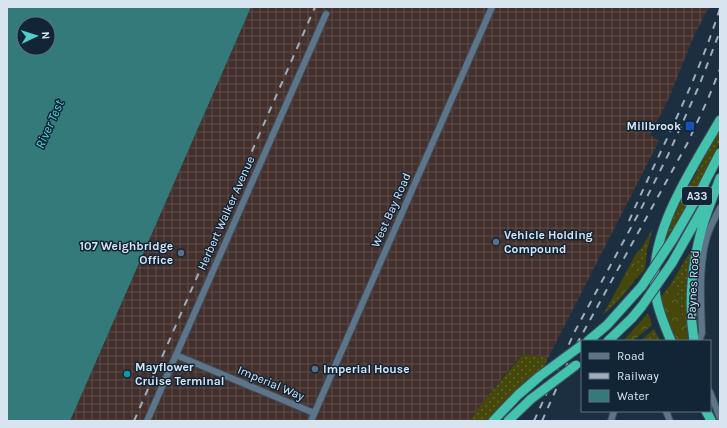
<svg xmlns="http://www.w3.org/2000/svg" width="727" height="428" viewBox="0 0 727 428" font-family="Karla,sans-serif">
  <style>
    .industrial { fill: url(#industrial-grid) }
    .grass { fill: url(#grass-dots) }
    .forest { fill: url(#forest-crowns) }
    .water { fill: #357a7a; fill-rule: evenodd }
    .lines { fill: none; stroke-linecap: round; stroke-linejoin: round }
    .minor-casing { stroke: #3b4d5c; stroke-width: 8 }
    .highway-casing { stroke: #3b4d5c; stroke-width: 11 }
    .minor { stroke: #5e7589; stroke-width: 6 }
    .highway { stroke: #43c3ad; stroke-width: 9 }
    .rail { stroke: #9faebc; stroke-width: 2; stroke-dasharray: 7 7; stroke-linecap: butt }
    .highway-bridge-casing { stroke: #3b4d5c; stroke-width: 11; stroke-linecap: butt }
    .highway-bridge { stroke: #43c3ad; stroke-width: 9 }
    .transit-dot { fill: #1a4fb4; stroke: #112537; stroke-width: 1.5 }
    .service-dot { fill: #5c6f8a; stroke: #112537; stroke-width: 1.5 }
    .culture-dot { fill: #0f9aa8; stroke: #112537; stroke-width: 1.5 }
    .labels { text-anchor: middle; stroke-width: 3; stroke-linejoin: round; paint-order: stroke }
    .shield { fill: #112537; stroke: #9cabb9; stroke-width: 1 }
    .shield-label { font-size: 11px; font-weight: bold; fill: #d8e5f1 }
    .poi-label { font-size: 12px; font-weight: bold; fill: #d8e5f1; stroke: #112537; text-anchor: start }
    .street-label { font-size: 12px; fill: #d8e5f1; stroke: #112537 }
    .water-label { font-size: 13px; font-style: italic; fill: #52dadb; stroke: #112537 }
  </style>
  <defs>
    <pattern id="industrial-grid" width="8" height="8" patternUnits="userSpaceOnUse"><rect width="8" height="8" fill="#432f2b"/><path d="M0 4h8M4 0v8" fill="none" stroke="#5d4d4a"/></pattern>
    <pattern id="grass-dots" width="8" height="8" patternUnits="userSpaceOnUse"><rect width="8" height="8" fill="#45480a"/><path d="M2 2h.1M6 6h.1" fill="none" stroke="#5f622e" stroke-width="1.8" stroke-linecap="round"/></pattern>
    <pattern id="forest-crowns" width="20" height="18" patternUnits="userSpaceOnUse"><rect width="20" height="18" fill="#45480a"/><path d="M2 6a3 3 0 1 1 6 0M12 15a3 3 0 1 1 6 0" fill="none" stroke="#5f622e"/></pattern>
  </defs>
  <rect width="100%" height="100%" fill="#1b2f41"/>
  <!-- industrial -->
  <path class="industrial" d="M 251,7 L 709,7 L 693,38 L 669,98 L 650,135 L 659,141 L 548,358 L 522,354 L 479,407 L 471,421 L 70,421 Z"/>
  <!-- grass -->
  <path class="grass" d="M 720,128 L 720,142 L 704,176 L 665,242 L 671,220 Z
    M 653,228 L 647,250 L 645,269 L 636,279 L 633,271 L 641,249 Z
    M 701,246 L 700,335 L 697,338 L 694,299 Z
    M 693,247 C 687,279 685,309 690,341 L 689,341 L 675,289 L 672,282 Z
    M 615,293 L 620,299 L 603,315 Z
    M 654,329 L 660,341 L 640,341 Z
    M 523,354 L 548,358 L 544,367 L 524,383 L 487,421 L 471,421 L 479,407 Z"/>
  <!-- forest -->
  <path class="forest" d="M 641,249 L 633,271 L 636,279 L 620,299 L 615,293 L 637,252 Z
    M 672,282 L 675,289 L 689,341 L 675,341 L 662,303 L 661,297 Z
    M 648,313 L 652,325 L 633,341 L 624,341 L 624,340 Z"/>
  <!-- water -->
  <path class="water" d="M 7,7 L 251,7 L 70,421 L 7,421 ZM 24,24 L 48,24 L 48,48 L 24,48 Z"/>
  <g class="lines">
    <defs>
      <path id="minor" d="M 699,341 L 702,333 C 701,303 698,259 709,231 C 712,223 716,216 720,208
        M 176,355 L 314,413
        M 710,392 L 720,418
        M 666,411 L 670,421
        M 147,421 L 326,14
        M 311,421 L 492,7
        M 611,421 L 614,411"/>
      <path id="highway" d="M 673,239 L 700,192 L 720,153
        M 672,263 L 707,201
        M 588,341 L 607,325 L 642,286
        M 608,341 L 632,318 L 642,306
        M 671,341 C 665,327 659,313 656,297 C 645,236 691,171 720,120
        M 694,341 C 688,303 692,264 702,228 C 707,211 714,194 720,178
        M 706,411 L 711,420
        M 493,421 L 518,395 L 540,376
        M 508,421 L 531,399"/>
    </defs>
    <!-- minor casing -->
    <use href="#minor" class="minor-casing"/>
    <!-- highway casing -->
    <use href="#highway" class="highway-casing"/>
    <!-- minor -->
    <use href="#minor" class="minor"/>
    <!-- highway -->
    <use href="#highway" class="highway"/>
    <!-- rail -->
    <path class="rail" d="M 629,221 C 660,150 697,82 720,8
      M 134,421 L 315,7
      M 534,421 L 575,331 L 641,209 L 668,155 L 699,86 L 720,31
      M 542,421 L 574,349 L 687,144 L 708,99 L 720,69"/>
    <defs>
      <path id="highway-bridge" d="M 642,286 L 673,239
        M 642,306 L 672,263
        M 540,376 L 582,345
        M 531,399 L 576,365"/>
    </defs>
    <!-- highway-bridge casing -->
    <use href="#highway-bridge" class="highway-bridge-casing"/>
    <!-- highway-bridge -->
    <use href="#highway-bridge" class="highway-bridge"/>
  </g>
  <!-- markers -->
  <rect class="transit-dot" x="685" y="121" width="10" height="10" rx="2"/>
  <g class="service-dot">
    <circle cx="496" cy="242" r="4"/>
    <circle cx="181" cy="253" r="4"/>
    <circle cx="315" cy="369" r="4"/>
  </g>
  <circle class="culture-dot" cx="127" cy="374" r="4"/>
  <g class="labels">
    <!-- shield labels -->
    <rect class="shield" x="682" y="187" width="30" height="18" rx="3"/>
    <g class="shield-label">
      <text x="697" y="200">A33</text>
    </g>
    <!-- poi labels -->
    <g class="poi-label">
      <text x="681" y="130" text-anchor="end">Millbrook</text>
      <text x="504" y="239">Vehicle Holding<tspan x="504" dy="14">Compound</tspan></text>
      <text x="173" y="250" text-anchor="end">107 Weighbridge<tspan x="173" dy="14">Office</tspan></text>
      <text x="135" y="371">Mayflower<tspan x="135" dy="14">Cruise Terminal</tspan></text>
      <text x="323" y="373">Imperial House</text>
    </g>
    <!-- street labels -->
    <g class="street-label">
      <text transform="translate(391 210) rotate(-66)" y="4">West Bay Road</text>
      <text transform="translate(226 213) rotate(-66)" y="4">Herbert Walker Avenue</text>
      <text transform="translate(693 285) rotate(-87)" y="4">Paynes Road</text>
      <text transform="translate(271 383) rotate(23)" y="4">Imperial Way</text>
    </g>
    <!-- water labels -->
    <g class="water-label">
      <text transform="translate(49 124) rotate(-66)" y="5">River Test</text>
    </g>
  </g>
  <!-- border -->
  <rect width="727" height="428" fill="none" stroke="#d8e5f1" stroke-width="16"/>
  <!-- legend -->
  <rect x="581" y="340" width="130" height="72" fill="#112537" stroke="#617281"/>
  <rect x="589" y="353" width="20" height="6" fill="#5e7589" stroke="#617281"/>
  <text x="617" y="360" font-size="12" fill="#d8e5f1">Road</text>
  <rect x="589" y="373" width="20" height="6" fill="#9faebc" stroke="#617281"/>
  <text x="617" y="380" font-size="12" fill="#d8e5f1">Railway</text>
  <rect x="589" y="390" width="20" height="12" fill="#357a7a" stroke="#617281"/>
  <text x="617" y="400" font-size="12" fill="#d8e5f1">Water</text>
  <!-- north arrow -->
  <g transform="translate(36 36) rotate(86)"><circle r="19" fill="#112537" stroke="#617281"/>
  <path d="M0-3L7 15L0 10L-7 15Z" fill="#53cdc9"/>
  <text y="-6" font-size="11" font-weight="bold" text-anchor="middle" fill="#d8e5f1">N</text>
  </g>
</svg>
